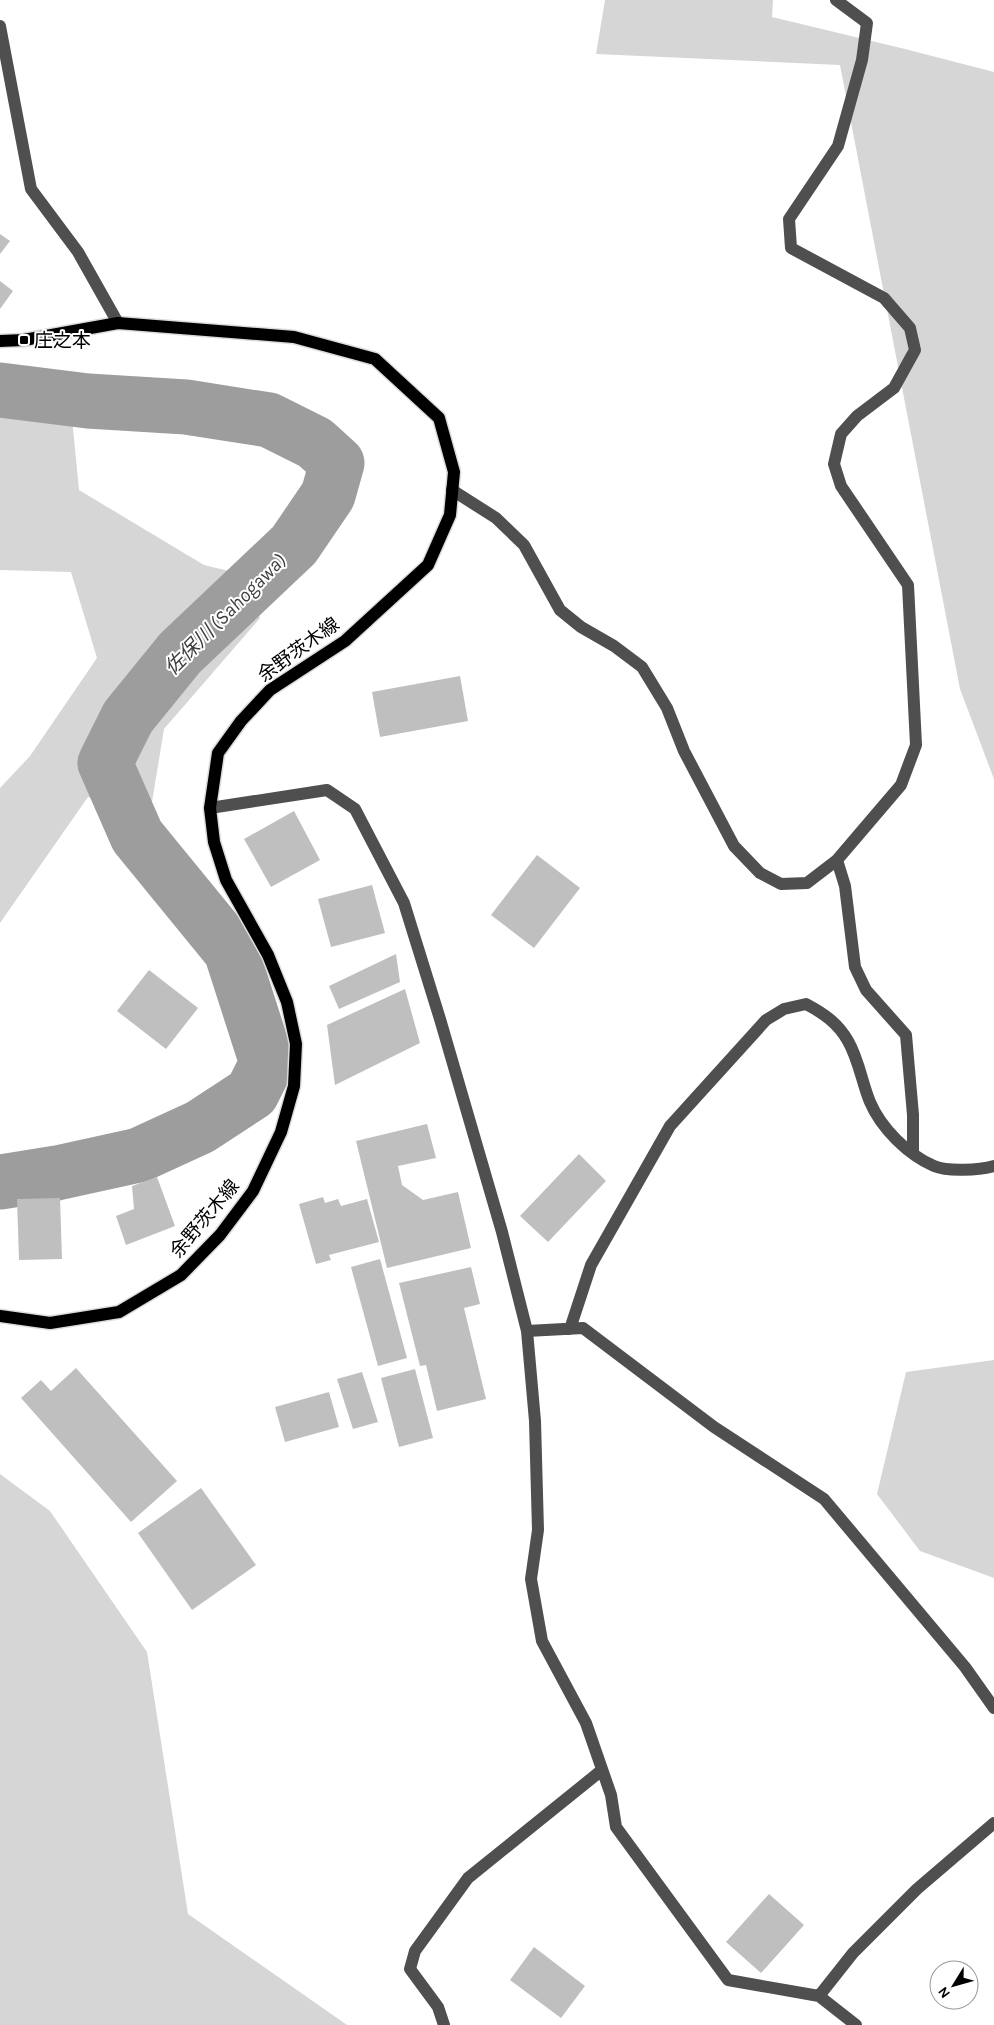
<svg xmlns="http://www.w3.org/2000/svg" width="994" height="2025" viewBox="0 0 994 2025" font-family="Karla,'Noto Sans JP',sans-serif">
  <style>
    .green { fill: #d6d6d6 }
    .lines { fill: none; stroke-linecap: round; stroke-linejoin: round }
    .river { stroke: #9d9d9d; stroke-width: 55 }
    .building { fill: #bfbfbf }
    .major-casing { stroke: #dbdbdb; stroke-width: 15 }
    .minor { stroke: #4f4f4f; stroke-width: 12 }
    .major { stroke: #000; stroke-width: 12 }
    .poi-dot { fill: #000; stroke: #fff; stroke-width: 2 }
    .labels { text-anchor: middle; stroke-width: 4; stroke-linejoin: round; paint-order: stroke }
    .poi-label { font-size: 19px; fill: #000; stroke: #fff; text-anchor: start }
    .street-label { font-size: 19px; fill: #000; stroke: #fff }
    .water-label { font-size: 20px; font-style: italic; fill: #3e3e3e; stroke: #fff }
  </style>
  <rect width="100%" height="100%" fill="#fff"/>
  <!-- green -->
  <path class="green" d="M 605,0 L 773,0 L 772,17 L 905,49 L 994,72 L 994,779 L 960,689 L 840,65 L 596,54 Z
    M 0,382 L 69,387 L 79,490 L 204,565 L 250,576 L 260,618 L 164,729 L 150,814 L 88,797 L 0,923 L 0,788 L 30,756 L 97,658 L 71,572 L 0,570 Z
    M 994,1360 L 994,1578 L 920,1551 L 877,1494 L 906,1372 Z
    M 0,1474 L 50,1511 L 147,1652 L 188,1914 L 347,2025 L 0,2025 Z"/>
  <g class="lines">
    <!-- river -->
    <path class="river" d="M 0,390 L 88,401 L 186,407 L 269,420 L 315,443 L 337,463 L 328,495 L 294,545 L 180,653 L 128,717 L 105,763 L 137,836 L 231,951 L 267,1063 L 252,1093 L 200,1127 L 139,1155 L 57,1173 L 0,1182"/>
  </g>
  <!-- building -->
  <path class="building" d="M 0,234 L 10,241 L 0,254 Z
    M 0,281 L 13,291 L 0,309 Z
    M 460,676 L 468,721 L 380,737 L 372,692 Z
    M 294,811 L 320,860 L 271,887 L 244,839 Z
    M 537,855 L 580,888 L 534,948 L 491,915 Z
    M 372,885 L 385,933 L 331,947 L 318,899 Z
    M 396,954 L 400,982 L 339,1009 L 329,986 Z
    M 149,970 L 198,1008 L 166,1049 L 117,1011 Z
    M 405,989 L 420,1043 L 335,1085 L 327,1025 Z
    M 427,1124 L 436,1158 L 398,1166 L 402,1185 L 423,1200 L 458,1192 L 471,1248 L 387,1268 L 356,1141 Z
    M 579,1154 L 606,1181 L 548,1242 L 520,1216 Z
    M 157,1177 L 175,1226 L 126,1245 L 116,1216 L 134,1209 L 132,1186 Z
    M 323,1197 L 325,1203 L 338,1199 L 341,1206 L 367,1199 L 379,1242 L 329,1255 L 331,1260 L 316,1264 L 299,1204 Z
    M 60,1198 L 62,1259 L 19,1260 L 17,1199 Z
    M 380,1259 L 407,1358 L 378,1366 L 351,1267 Z
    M 471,1267 L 480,1304 L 464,1308 L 486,1399 L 437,1411 L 426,1365 L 420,1366 L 399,1283 Z
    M 76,1368 L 177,1481 L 131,1522 L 21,1398 L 41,1380 L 51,1391 Z
    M 415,1369 L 433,1438 L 399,1447 L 381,1378 Z
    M 362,1372 L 378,1422 L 353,1429 L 337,1379 Z
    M 329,1392 L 339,1427 L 285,1442 L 275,1407 Z
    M 201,1488 L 256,1565 L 192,1610 L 138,1533 Z
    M 769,1894 L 804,1925 L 761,1973 L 726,1942 Z
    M 534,1947 L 585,1986 L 561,2018 L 510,1980 Z"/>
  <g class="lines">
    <defs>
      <path id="major" d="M 0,341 L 24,340 L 118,323 L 294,337 L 375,359 L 439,418 L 454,472 L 450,515 L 428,565 L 345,641 L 270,690 L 241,721 L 218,753 L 210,808 L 214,842 L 226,880 L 268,955 L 287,1002 L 296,1044 L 294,1086 L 281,1132 L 253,1191 L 220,1235 L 181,1275 L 119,1312 L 50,1323 L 0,1316"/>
    </defs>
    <!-- major casing -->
    <use href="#major" class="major-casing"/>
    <!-- minor -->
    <path class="minor" d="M 0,26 L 31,189 L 78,252 L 118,323
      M 452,490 L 496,518 L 524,545 L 560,610 L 581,627 L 614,646 L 642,667 L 667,708 L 684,751 L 734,846 L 760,873 L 781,884 L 807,883 L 837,860 L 901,785 L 916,745 L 908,585 L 841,486 L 834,464 L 841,434 L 857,416 L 894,388 L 915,350 L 910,328 L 884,298 L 791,248 L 789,219 L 838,146 L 862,60 L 867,23 L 836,0
      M 210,808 L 327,790 L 355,809 L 404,903 L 440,1019 L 502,1232 L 527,1331 L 535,1421 L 538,1530 L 531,1579 L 542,1641 L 586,1723 L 611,1795 L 616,1827 L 728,1980 L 819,1996 L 856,2025
      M 837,860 L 845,886 L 855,967 L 866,990 L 906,1035 L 913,1115 L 913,1153
      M 570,1329 L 591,1265 L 670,1126 L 766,1020 L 784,1009 L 806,1004 C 823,1013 838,1023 848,1041 C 859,1060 862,1083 870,1102 C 881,1128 908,1155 934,1166 C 948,1172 979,1170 994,1166
      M 527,1331 L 583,1328 L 714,1427 L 824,1499 L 965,1667 L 994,1708
      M 819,1996 L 853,1953 L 917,1889 L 994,1823
      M 444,2025 L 438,2007 L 410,1969 L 415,1951 L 468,1878 L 602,1770"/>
    <!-- major -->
    <use href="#major" class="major"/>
  </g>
  <!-- markers -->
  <rect class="poi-dot" x="19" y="335" width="10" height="10" rx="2.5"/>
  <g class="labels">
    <!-- poi labels -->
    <g class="poi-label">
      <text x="34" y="347">庄之本</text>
    </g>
    <!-- street labels -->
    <g class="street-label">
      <text transform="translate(298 649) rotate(-36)" y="7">余野茨木線</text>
      <text transform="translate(204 1218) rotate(-50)" y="7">余野茨木線</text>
    </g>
    <!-- water labels -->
    <g class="water-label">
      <text transform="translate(225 614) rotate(-45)" y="7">佐保川 (Sahogawa)</text>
    </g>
  </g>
  <!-- north arrow -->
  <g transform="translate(954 1985) rotate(233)"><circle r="24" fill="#ffffff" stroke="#999999"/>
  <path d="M0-4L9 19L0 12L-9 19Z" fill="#000000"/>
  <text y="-8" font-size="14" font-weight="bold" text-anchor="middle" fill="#000000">N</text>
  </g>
</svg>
